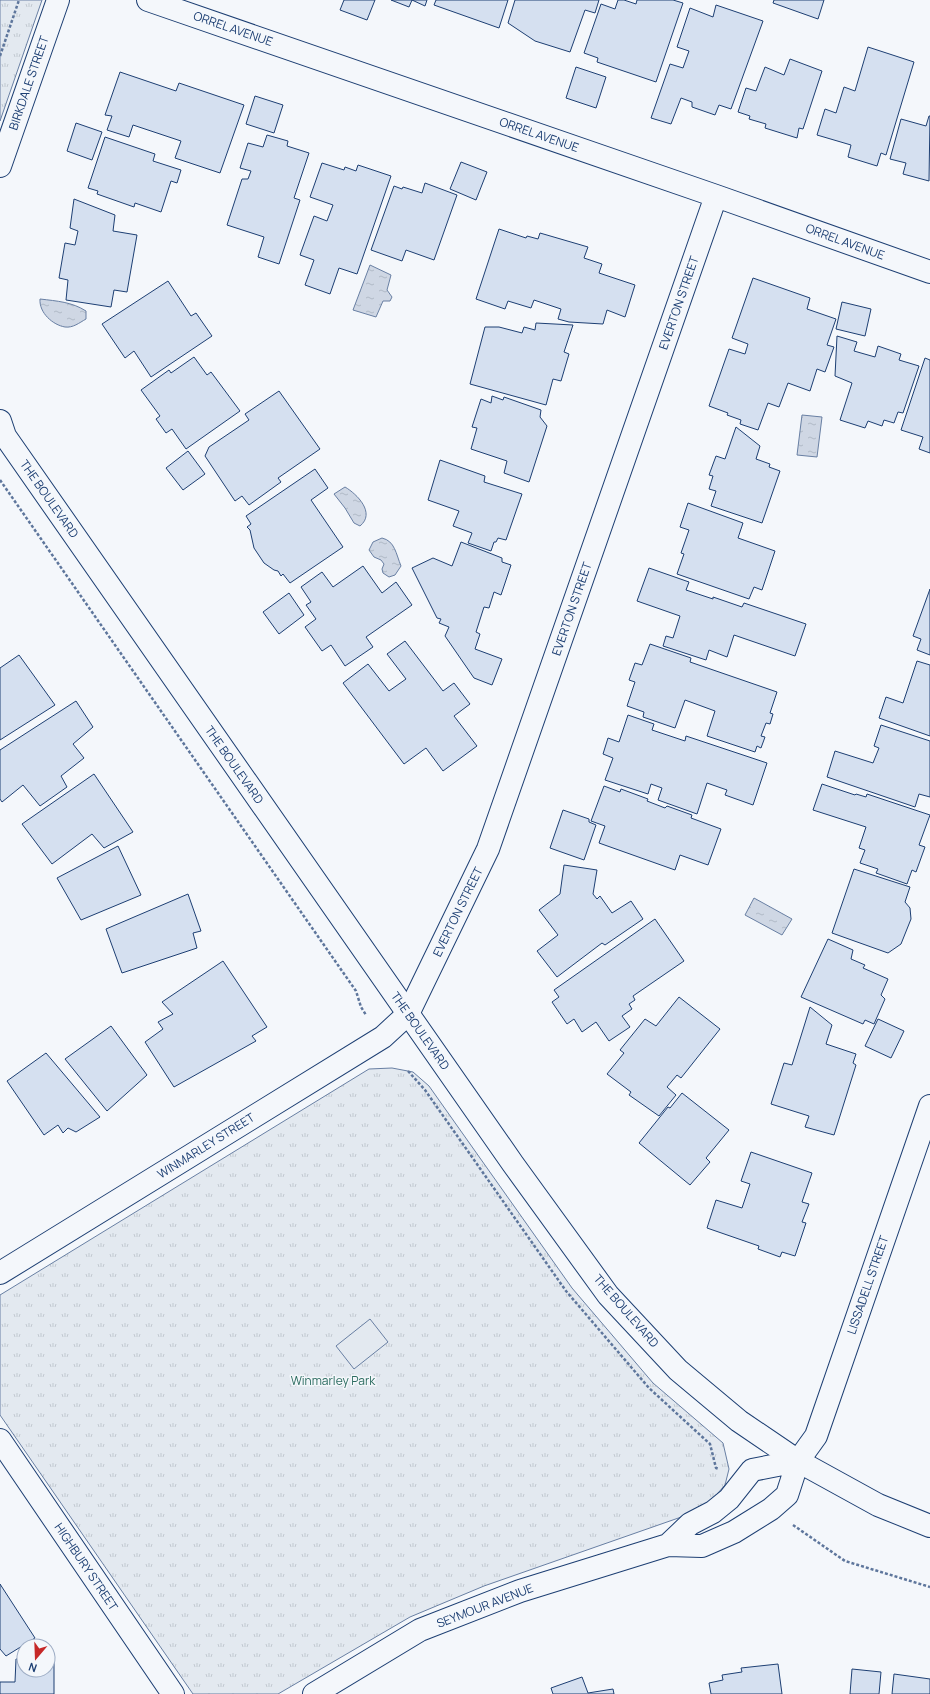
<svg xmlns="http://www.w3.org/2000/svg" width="930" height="1694" viewBox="0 0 930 1694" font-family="Manrope,sans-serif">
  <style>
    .grass { fill: url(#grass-tufts); stroke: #687fa3 }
    .pitch { fill: #e3e9f0; stroke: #687fa3 }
    .water { fill: url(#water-ripples); stroke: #687fa3 }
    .building { fill: #d5e0f0; stroke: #1d3f73 }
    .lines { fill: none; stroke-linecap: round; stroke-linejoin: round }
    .minor-casing { stroke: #1d3f73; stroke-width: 24 }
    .primary-casing { stroke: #1d3f73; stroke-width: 24 }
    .path { stroke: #5e769c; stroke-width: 2.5; stroke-dasharray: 3 2; stroke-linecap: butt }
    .minor { stroke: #f4f7fb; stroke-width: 22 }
    .primary { stroke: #f4f7fb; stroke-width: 22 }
    .labels { text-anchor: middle; stroke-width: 3; stroke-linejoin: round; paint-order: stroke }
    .street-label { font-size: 12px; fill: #1d3f73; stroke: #f4f7fb }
    .park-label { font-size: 12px; fill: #2c6c60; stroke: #f4f7fb }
  </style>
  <defs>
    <pattern id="grass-tufts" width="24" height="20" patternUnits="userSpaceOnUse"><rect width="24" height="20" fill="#e3e9f0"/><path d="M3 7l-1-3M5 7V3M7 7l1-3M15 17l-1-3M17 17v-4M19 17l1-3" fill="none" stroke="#c2c9d1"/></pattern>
    <pattern id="water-ripples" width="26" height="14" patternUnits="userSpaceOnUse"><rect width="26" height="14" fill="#cfd7e4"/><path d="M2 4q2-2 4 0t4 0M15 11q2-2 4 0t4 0" fill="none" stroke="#b1bac7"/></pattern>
  </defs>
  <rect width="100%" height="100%" fill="#f4f7fb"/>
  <!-- grass -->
  <path class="grass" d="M 0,0 L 42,0 L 0,121 Z
    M 392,1068 L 413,1072 L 429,1086 L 572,1288 L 653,1383 L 723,1443 L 729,1469 L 725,1485 L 710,1502 L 687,1515 L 484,1586 L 410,1617 L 278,1694 L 193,1694 L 0,1415 L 0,1295 L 369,1069 Z"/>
  <!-- pitch -->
  <path class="pitch" d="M 370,1319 L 388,1342 L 354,1369 L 336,1346 Z"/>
  <!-- water -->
  <path class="water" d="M 370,265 L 391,275 L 387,290 L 392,297 L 390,301 L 383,301 L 376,317 L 353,310 Z
    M 40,299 C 57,301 72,302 86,311 L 86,319 C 79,323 73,328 65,327 C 53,325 39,313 40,299 Z
    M 802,415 L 822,417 L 817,457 L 797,455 Z
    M 345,487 C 357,494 376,513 360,526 L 354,523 L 345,508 L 334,494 Z
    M 382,538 C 395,541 396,554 401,566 L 395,575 L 389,577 L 383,573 L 382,569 L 384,564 L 381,560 L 374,557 L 369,550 L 373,542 Z
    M 754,898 L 792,919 L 782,935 L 745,915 Z"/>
  <!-- building -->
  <path class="building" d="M 344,0 L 375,0 L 367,20 L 340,10 Z
    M 391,0 L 427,0 L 425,6 L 412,0 L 409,7 Z
    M 436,0 L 508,0 L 499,28 L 434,5 Z
    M 515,0 L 599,0 L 595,13 L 585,10 L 570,52 L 535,41 L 508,23 Z
    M 618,0 L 624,0 L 636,4 L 637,0 L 673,0 L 683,3 L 656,82 L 597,62 L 598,58 L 584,53 L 601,4 L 615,9 Z
    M 774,0 L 824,0 L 818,19 L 773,3 Z
    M 716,5 L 763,21 L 731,109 L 719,105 L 715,115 L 692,107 L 692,102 L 681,98 L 671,124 L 651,118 L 670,64 L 683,68 L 689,51 L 677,47 L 690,8 L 713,17 Z
    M 868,47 L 914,62 L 886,155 L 881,153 L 877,166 L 848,157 L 851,145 L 817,135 L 825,109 L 836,113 L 844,87 L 855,91 Z
    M 790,59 L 822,71 L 803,129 L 799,128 L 797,138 L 765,128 L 766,124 L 749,119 L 750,116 L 738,112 L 746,88 L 756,91 L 765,67 L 784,75 Z
    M 576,67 L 606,77 L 596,108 L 566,98 Z
    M 120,72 L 176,91 L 179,83 L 244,105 L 220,173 L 175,158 L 181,141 L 133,125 L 129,137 L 107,130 L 112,116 L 105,115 Z
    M 255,96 L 283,105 L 274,133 L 246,124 Z
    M 929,116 L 930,116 L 929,181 L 903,174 L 906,163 L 890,159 L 901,119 L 926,126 Z
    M 76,123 L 102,132 L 92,160 L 67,151 Z
    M 267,135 L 288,141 L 287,146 L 309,153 L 294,198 L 300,200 L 279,264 L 258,257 L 264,237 L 227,225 L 242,179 L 248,179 L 251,171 L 240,168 L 248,143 L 263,147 Z
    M 105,137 L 155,154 L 153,161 L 181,170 L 177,183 L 171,181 L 161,212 L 135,203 L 134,207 L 97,194 L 98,191 L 88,188 Z
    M 461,162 L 487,172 L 476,200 L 450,189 Z
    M 322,163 L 344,170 L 345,167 L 356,171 L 358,165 L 391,176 L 357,274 L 339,268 L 330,294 L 305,285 L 314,260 L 300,255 L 314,216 L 327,221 L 333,205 L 310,197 Z
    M 425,183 L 457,195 L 434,260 L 406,250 L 402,261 L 371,250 L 394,186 L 402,189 L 403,187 L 422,193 Z
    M 74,199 L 115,215 L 113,231 L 137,235 L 127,292 L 114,290 L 111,307 L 66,300 L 68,280 L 59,278 L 65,243 L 75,245 L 78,231 L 70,228 Z
    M 499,229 L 526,238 L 527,236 L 538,239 L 540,233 L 588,247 L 584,258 L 602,264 L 599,273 L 635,285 L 625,317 L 607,310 L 603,324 L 569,322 L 558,319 L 561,309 L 534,300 L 531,308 L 508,301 L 505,309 L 476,299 Z
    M 753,278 L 810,298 L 807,309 L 836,319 L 827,345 L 834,347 L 825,372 L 817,369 L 810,391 L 788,383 L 779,407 L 768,403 L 758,430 L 740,424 L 741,420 L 727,415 L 728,413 L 709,406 L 729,349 L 745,354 L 748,344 L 732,338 Z
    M 168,281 L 191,316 L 196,313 L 212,336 L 151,377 L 134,351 L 125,358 L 102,324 Z
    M 842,302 L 871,309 L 865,336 L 836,329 Z
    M 536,323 L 573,325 L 564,352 L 569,354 L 561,381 L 553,379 L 546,405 L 470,384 L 485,327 L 499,327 L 522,333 L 524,327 L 535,330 Z
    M 837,336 L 857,342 L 854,351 L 875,357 L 878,346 L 901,354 L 899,360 L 919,366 L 903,413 L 898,412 L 894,423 L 884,420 L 882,426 L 868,421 L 865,428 L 840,420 L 852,383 L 835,376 Z
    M 194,357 L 207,375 L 211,372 L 240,411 L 186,449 L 172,429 L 166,433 L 156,419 L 160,416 L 141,390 L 169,370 L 171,373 Z
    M 925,358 L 930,360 L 930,453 L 919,449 L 923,437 L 901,430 Z
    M 279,391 L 320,449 L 278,478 L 281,482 L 249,505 L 242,496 L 235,501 L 205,456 L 209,447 L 249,420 L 245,414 Z
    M 492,396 L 503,400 L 504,397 L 541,410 L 540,417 L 547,426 L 529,482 L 504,473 L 507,461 L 471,449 L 477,428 L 472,427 L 481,399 L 491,403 Z
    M 736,427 L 760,446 L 756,459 L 770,464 L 769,467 L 780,471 L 762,523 L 711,506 L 716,491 L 709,489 L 713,476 L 709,475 L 716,456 L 725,459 Z
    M 188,451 L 205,474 L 183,490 L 166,468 Z
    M 440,460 L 485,476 L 484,482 L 522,494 L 506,540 L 498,538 L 496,542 L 494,542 L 491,551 L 468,543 L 472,533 L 453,526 L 459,511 L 428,500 Z
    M 315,469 L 328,488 L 311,500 L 343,547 L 290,583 L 283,574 L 281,576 L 278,571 L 274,570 L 264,563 L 254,548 L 250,530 L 247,527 L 251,524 L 246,516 Z
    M 688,503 L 743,523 L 738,538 L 775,551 L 762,590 L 754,587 L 749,599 L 677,574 L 684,554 L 681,553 L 689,530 L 680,527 Z
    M 461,542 L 502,558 L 502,562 L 511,565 L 501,595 L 494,592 L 489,608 L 484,607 L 476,632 L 480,634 L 475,649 L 502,659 L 492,685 L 474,678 L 445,636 L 449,627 L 439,623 L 441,619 L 437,618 L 412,568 L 433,558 L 452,566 Z
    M 363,566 L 382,593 L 396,582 L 412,605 L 366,637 L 373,647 L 345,666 L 331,645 L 322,651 L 305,627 L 316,619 L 306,605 L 311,602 L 301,587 L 322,572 L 333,587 Z
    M 649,568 L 689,582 L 686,590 L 713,599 L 713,597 L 742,607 L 744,603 L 806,624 L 795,656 L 734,635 L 727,657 L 709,650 L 706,660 L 663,646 L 666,636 L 673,638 L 680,616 L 637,601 Z
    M 930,589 L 930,655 L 917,650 L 921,639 L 913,636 Z
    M 289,593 L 304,615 L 279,634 L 263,612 Z
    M 405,641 L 443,691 L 454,683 L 470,704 L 454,716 L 477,746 L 443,771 L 426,748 L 404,764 L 343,683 L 368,664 L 389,691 L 406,679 L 387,654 Z
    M 650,644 L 691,658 L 690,662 L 777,692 L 770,713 L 773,714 L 770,724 L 766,723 L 761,736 L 765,737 L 761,748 L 757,746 L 755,752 L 707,736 L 715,711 L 685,700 L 675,728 L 643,717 L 644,712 L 627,706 L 635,682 L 629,680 L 635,663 L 642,665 Z
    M 19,655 L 55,705 L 0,740 L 0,668 Z
    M 917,661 L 930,665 L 930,736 L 879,718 L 886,697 L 903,703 Z
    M 76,701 L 93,727 L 73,744 L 84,758 L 61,776 L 67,787 L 40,806 L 23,785 L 2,802 L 0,799 L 0,750 Z
    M 628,715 L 654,724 L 652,730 L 685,741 L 686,736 L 767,763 L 753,805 L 725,795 L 727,790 L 707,783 L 697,814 L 658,800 L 662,788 L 651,784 L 648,794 L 605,780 L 613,758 L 603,754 L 608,738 L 619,742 Z
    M 881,725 L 930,741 L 930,797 L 919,794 L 915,807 L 827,777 L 835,751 L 873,763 L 879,748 L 874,746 Z
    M 94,774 L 133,832 L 104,848 L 92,834 L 52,864 L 22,824 Z
    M 822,784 L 855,795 L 856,794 L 866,797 L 867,794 L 930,815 L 919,845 L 925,847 L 916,872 L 912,870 L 907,884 L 876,873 L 878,869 L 860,863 L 865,850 L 859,848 L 866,827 L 813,810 Z
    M 604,786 L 620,792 L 621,789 L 648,799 L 647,801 L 665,808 L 667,806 L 692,815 L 691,818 L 721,829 L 708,865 L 680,855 L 675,870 L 599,843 L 605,826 L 591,821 Z
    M 563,810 L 589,819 L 589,822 L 596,825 L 584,860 L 550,848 Z
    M 118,846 L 141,895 L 81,920 L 57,878 Z
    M 564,865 L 597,870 L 593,894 L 597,899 L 600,896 L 612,913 L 631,901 L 643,919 L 605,945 L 602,943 L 557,977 L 537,951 L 558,935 L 539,910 L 560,894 Z
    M 854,869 L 910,887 L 905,902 L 910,908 L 911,919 L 901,944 L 888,953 L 832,933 Z
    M 188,894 L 201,931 L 193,933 L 197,948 L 122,973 L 106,929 Z
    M 655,919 L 684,961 L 633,996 L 635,1000 L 629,1004 L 632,1009 L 622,1016 L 630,1027 L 609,1041 L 596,1022 L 582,1032 L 574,1019 L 567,1024 L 552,1002 L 559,997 L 554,990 Z
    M 828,939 L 853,950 L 851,959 L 865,965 L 863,968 L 888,979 L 881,995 L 885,999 L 874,1024 L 865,1020 L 863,1024 L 801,997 Z
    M 223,961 L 267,1027 L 252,1036 L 256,1041 L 174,1087 L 145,1042 L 163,1029 L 158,1022 L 173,1014 L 162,1002 Z
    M 679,997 L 720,1029 L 681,1078 L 677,1075 L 667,1087 L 676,1095 L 659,1116 L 629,1095 L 631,1092 L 607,1074 L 624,1053 L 620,1050 L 645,1019 L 656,1026 Z
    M 810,1007 L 832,1025 L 826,1044 L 856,1054 L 853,1063 L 856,1065 L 834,1135 L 805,1127 L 809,1116 L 771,1104 L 784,1063 L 792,1065 Z
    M 878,1019 L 904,1031 L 891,1058 L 865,1046 Z
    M 111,1026 L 147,1075 L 107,1111 L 65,1059 Z
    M 46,1053 L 100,1117 L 76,1132 L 68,1128 L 63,1133 L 58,1125 L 44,1135 L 7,1081 Z
    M 682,1093 L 729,1130 L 706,1158 L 710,1162 L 690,1185 L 639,1143 L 668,1107 L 670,1108 Z
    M 751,1152 L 812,1173 L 802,1202 L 809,1204 L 802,1222 L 806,1223 L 795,1256 L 782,1252 L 780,1257 L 758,1249 L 759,1246 L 707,1228 L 716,1200 L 742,1208 L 750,1184 L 741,1181 Z
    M 0,1584 L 35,1638 L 6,1656 L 0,1649 Z
    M 16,1659 L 24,1659 L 24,1670 L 48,1670 L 48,1661 L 54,1662 L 54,1694 L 0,1694 L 0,1682 L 15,1682 Z
    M 778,1664 L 782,1694 L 711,1694 L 709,1683 L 723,1680 L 722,1675 L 742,1672 L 741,1668 Z
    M 852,1669 L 881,1672 L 879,1694 L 850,1694 Z
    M 894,1674 L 930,1679 L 930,1694 L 892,1694 Z
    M 582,1677 L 588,1693 L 613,1689 L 614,1694 L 553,1694 L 551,1688 Z"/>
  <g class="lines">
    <defs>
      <path id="minor" d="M 148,0 L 716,196 L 930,272
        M 0,166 L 58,0
        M 0,1273 L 383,1037 L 408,1014 L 488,849 L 716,196
        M 0,1440 L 173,1694
        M 668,1545 L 690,1524 L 713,1512 L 729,1499 L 752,1470 L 798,1461
        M 314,1694 L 420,1630 L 520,1591 L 668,1545 L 702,1546 L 734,1532 L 771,1509 L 787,1495 L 798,1461 L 816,1436 L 930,1106"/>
      <path id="primary" d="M 0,421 L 5,436 L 513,1164 L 608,1295 L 678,1370 L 739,1421 L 798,1461 L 878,1505 L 930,1526"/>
    </defs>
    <!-- minor casing -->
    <use href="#minor" class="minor-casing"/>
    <!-- primary casing -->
    <use href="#primary" class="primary-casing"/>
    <!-- path -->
    <path class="path" d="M 0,56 L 19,0
      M 0,480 L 356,991 L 361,1007 L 366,1015
      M 408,1071 L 425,1090 L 566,1291 L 649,1388 L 710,1444 L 716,1468 L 719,1469
      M 793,1525 L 845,1561 L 930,1587"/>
    <!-- minor -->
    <use href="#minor" class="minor"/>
    <!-- primary -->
    <use href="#primary" class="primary"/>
  </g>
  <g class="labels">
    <!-- street labels -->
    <g class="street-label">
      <text transform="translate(233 29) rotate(19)" y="4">ORREL AVENUE</text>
      <text transform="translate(29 83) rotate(-71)" y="4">BIRKDALE STREET</text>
      <text transform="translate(539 135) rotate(19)" y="4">ORREL AVENUE</text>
      <text transform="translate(845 242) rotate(20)" y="4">ORREL AVENUE</text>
      <text transform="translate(679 303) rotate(-71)" y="4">EVERTON STREET</text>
      <text transform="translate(49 499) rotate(55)" y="4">THE BOULEVARD</text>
      <text transform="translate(572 609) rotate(-71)" y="4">EVERTON STREET</text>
      <text transform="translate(234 765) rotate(55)" y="4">THE BOULEVARD</text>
      <text transform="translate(458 912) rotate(-64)" y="4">EVERTON STREET</text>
      <text transform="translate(420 1031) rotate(55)" y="4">THE BOULEVARD</text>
      <text transform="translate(206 1146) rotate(-32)" y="4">WINMARLEY STREET</text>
      <text transform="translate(868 1285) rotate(-71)" y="4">LISSADELL STREET</text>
      <text transform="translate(626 1311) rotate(49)" y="4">THE BOULEVARD</text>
      <text transform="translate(86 1567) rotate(56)" y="4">HIGHBURY STREET</text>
      <text transform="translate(485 1606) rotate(-21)" y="4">SEYMOUR AVENUE</text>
    </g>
    <!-- park labels -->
    <g class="park-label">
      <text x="333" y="1385">Winmarley Park</text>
    </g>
  </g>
  <!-- north arrow -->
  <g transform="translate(36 1658) rotate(199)"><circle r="19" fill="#f4f7fb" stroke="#9eadc5"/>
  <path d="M0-3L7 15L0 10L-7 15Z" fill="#c62828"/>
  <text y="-6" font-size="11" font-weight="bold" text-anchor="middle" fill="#1d3f73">N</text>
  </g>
</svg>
